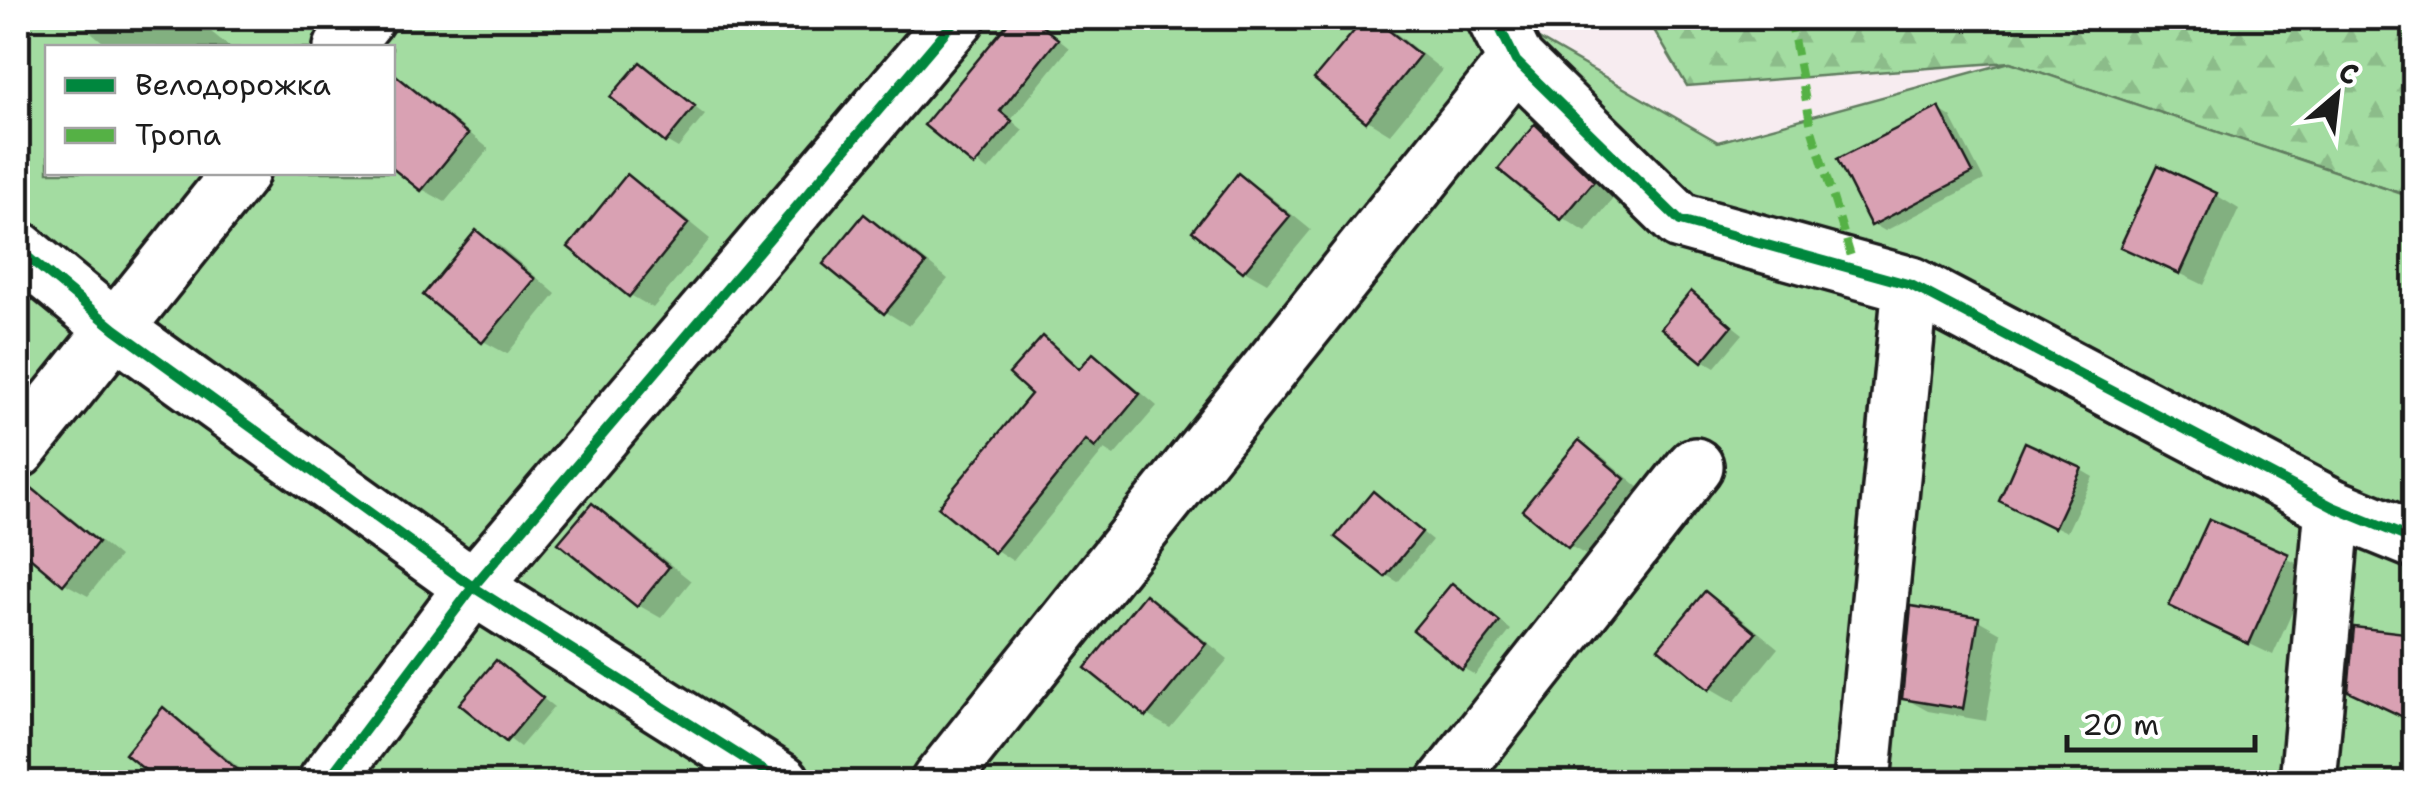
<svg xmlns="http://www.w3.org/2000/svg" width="2432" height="800" viewBox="0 0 2432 800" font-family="'Shantell Sans',sans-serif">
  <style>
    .forest { fill: url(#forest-firs); stroke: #607c5e; stroke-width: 2.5 }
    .garden { fill: #a3dca1; stroke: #607c5e; stroke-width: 2.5; fill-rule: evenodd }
    .shadow { fill: #0003 }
    .building { fill: #d9a1b3; stroke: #1c1c1c; stroke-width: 2.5 }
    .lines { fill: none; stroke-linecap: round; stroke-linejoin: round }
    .minor-casing { stroke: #1c1c1c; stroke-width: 62 }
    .minor { stroke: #fff; stroke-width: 55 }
    .quiet { stroke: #55b145; stroke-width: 8; stroke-dasharray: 15 8; stroke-linecap: butt }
    .cycleway-casing { stroke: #fff; stroke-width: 16 }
    .cycleway { stroke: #00873e; stroke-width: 10 }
  </style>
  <defs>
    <pattern id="forest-firs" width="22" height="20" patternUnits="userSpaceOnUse" patternTransform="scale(2.5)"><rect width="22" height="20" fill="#a3dca1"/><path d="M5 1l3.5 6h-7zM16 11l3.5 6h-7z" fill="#8cbc8a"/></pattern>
  </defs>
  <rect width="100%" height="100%" fill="#f7ecf0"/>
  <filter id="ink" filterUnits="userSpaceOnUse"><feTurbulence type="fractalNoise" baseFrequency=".01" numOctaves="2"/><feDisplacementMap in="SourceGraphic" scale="20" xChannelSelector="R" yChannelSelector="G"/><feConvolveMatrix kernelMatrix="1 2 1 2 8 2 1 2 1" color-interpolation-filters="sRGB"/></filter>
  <g filter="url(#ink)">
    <!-- forest -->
    <path class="forest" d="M 1647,18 L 2414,18 L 2414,198 L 2010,62 L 1687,86 Z"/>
    <!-- garden -->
    <path class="garden" d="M 18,18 L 1512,18 L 1518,27 L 1718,142 L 2010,62 L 2414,198 L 2414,782 L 18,782 ZM 48,48 L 392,48 L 392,172 L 48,172 Z"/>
    <!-- shadow -->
    <path class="shadow" d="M 92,18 L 194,18 L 231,48 L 110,48 L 85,27 Z
      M 1016,18 L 1033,18 L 1069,48 L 1011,120 L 1023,130 L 988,171 L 928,125 Z
      M 1369,18 L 1392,30 L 1442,70 L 1390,134 L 1367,120 L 1317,79 Z
      M 640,65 L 705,115 L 678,148 L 666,141 Z
      M 403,84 L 426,97 L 489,149 L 445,202 L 422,189 Z
      M 1938,109 L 1951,117 L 1984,180 L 1885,231 L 1873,224 Z
      M 1536,127 L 1559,140 L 1616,195 L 1586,232 L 1563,218 L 1502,169 Z
      M 1239,176 L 1262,190 L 1311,230 L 1267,283 L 1244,270 Z
      M 628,177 L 651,191 L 710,239 L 653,308 L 630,295 Z
      M 2216,195 L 2239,209 L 2204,285 L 2123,246 Z
      M 864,217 L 888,230 L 948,279 L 909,326 L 886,312 L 826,264 Z
      M 477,233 L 500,246 L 556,294 L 507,354 L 483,341 Z
      M 1692,294 L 1743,334 L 1715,367 L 1703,360 Z
      M 1044,339 L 1061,350 L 1082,369 L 1093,356 L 1111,367 L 1157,406 L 1114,456 L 1104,450 L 1013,561 L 996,550 L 1035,393 Z
      M 1580,444 L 1603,457 L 1647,494 L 1593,559 L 1570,546 Z
      M 2081,470 L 2093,477 L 2067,532 L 2014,507 Z
      M 35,493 L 58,507 L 119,557 L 88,596 L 64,583 L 18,544 L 18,514 Z
      M 1385,502 L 1432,540 L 1398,582 L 1386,575 Z
      M 592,506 L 615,520 L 691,581 L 661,618 L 638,605 Z
      M 2210,522 L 2311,570 L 2273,655 L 2195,618 Z
      M 1465,593 L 1511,630 L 1475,675 L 1463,668 Z
      M 1706,595 L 1729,608 L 1778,648 L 1734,702 L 1710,688 Z
      M 1146,597 L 1169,611 L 1228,659 L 1170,728 L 1147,715 Z
      M 1978,620 L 2001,633 L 1986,721 L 1928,711 L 1904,698 Z
      M 497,663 L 554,707 L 520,747 L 463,704 Z
      M 163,711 L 186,724 L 243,771 L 233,782 L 164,782 L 128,753 Z"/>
    <!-- building -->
    <path class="building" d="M 1012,18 L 1032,18 L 1058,39 L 1000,111 L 1012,121 L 974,166 L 924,125 Z
      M 1365,18 L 1373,18 L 1420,55 L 1366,122 L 1314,79 Z
      M 640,62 L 695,106 L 665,143 L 610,97 Z
      M 392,72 L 468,134 L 421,191 L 392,168 Z
      M 1939,107 L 1973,173 L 1871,226 L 1837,159 Z
      M 1535,124 L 1594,181 L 1561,220 L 1498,169 Z
      M 2158,165 L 2217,193 L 2180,274 L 2120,247 Z
      M 1238,173 L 1290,216 L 1243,272 L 1192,231 Z
      M 627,174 L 688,224 L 629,297 L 568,247 Z
      M 864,214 L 926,264 L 884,314 L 823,264 Z
      M 476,230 L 535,279 L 482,343 L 423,295 Z
      M 1691,291 L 1732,326 L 1702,362 L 1661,328 Z
      M 1043,336 L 1079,369 L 1093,353 L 1140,394 L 1095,448 L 1086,440 L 994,553 L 938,507 L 1031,394 L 1009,374 Z
      M 1579,440 L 1625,479 L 1568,548 L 1522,510 Z
      M 2025,442 L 2082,468 L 2054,528 L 1999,501 Z
      M 22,480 L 98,542 L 63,585 L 18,547 L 18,481 Z
      M 1373,491 L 1422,532 L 1385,577 L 1335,537 Z
      M 592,503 L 669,567 L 637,607 L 558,543 Z
      M 2209,519 L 2289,554 L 2249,644 L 2169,606 Z
      M 1452,583 L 1500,622 L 1462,670 L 1413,630 Z
      M 1705,591 L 1756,633 L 1709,690 L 1658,648 Z
      M 1145,594 L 1206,644 L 1146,717 L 1085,668 Z
      M 1911,606 L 1979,617 L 1963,709 L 1902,699 Z
      M 2354,627 L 2414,634 L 2414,722 L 2348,691 Z
      M 496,660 L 543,698 L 506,742 L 459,704 Z
      M 163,707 L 252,782 L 160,782 L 125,754 Z"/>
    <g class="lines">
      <defs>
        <path id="minor" d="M 1495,18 L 1516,61 L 1680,221 L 1911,285 L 2333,507 L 2414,540
          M 342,48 L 366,18
          M 18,249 L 115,329 L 473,587 L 782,782
          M 18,450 L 241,172
          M 326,782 L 473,587 L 957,18
          M 939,782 L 1516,61
          M 1446,782 L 1695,466
          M 1862,782 L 1911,285
          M 2308,782 L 2333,507"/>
      </defs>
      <!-- minor casing -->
      <use href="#minor" class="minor-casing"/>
      <!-- minor -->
      <use href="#minor" class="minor"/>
      <!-- quiet -->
      <path class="quiet" d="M 1790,18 L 1811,127 L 1855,269"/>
      <defs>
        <path id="cycleway" d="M 1495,18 L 1516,61 L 1680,221 L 1911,285 L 2333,507 L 2414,540
          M 18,249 L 115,329 L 473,587 L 782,782
          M 326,782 L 473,587 L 957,18"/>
      </defs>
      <!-- cycleway casing -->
      <use href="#cycleway" class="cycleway-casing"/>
      <!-- cycleway -->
      <use href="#cycleway" class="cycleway"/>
    </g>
  </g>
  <!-- margin -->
  <rect width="2432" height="800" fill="none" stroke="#fff" stroke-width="60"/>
  <rect x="30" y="30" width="2372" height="740" fill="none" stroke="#1c1c1c" stroke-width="4" filter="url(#ink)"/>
  <!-- legend -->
  <rect x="45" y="45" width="350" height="130" fill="#ffffff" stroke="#a4a4a4" stroke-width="2.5"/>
  <rect x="65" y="78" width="50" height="15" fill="#00873e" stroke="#a4a4a4" stroke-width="2.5"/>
  <text x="135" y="95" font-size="30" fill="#1c1c1c">Велодорожка</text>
  <rect x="65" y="128" width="50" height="15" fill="#55b145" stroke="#a4a4a4" stroke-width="2.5"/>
  <text x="135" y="145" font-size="30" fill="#1c1c1c">Тропа</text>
  <!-- north arrow -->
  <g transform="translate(2337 95) rotate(28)" stroke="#ffffff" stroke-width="8" paint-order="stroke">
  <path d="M0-8L18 38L0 25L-18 38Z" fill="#1c1c1c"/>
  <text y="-15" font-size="28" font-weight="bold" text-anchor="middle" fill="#1c1c1c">С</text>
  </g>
  <!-- scale -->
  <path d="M2067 735v15h188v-15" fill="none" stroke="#1c1c1c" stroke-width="5"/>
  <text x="2082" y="735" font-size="30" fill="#1c1c1c" stroke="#ffffff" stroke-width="8" paint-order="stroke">20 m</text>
</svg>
